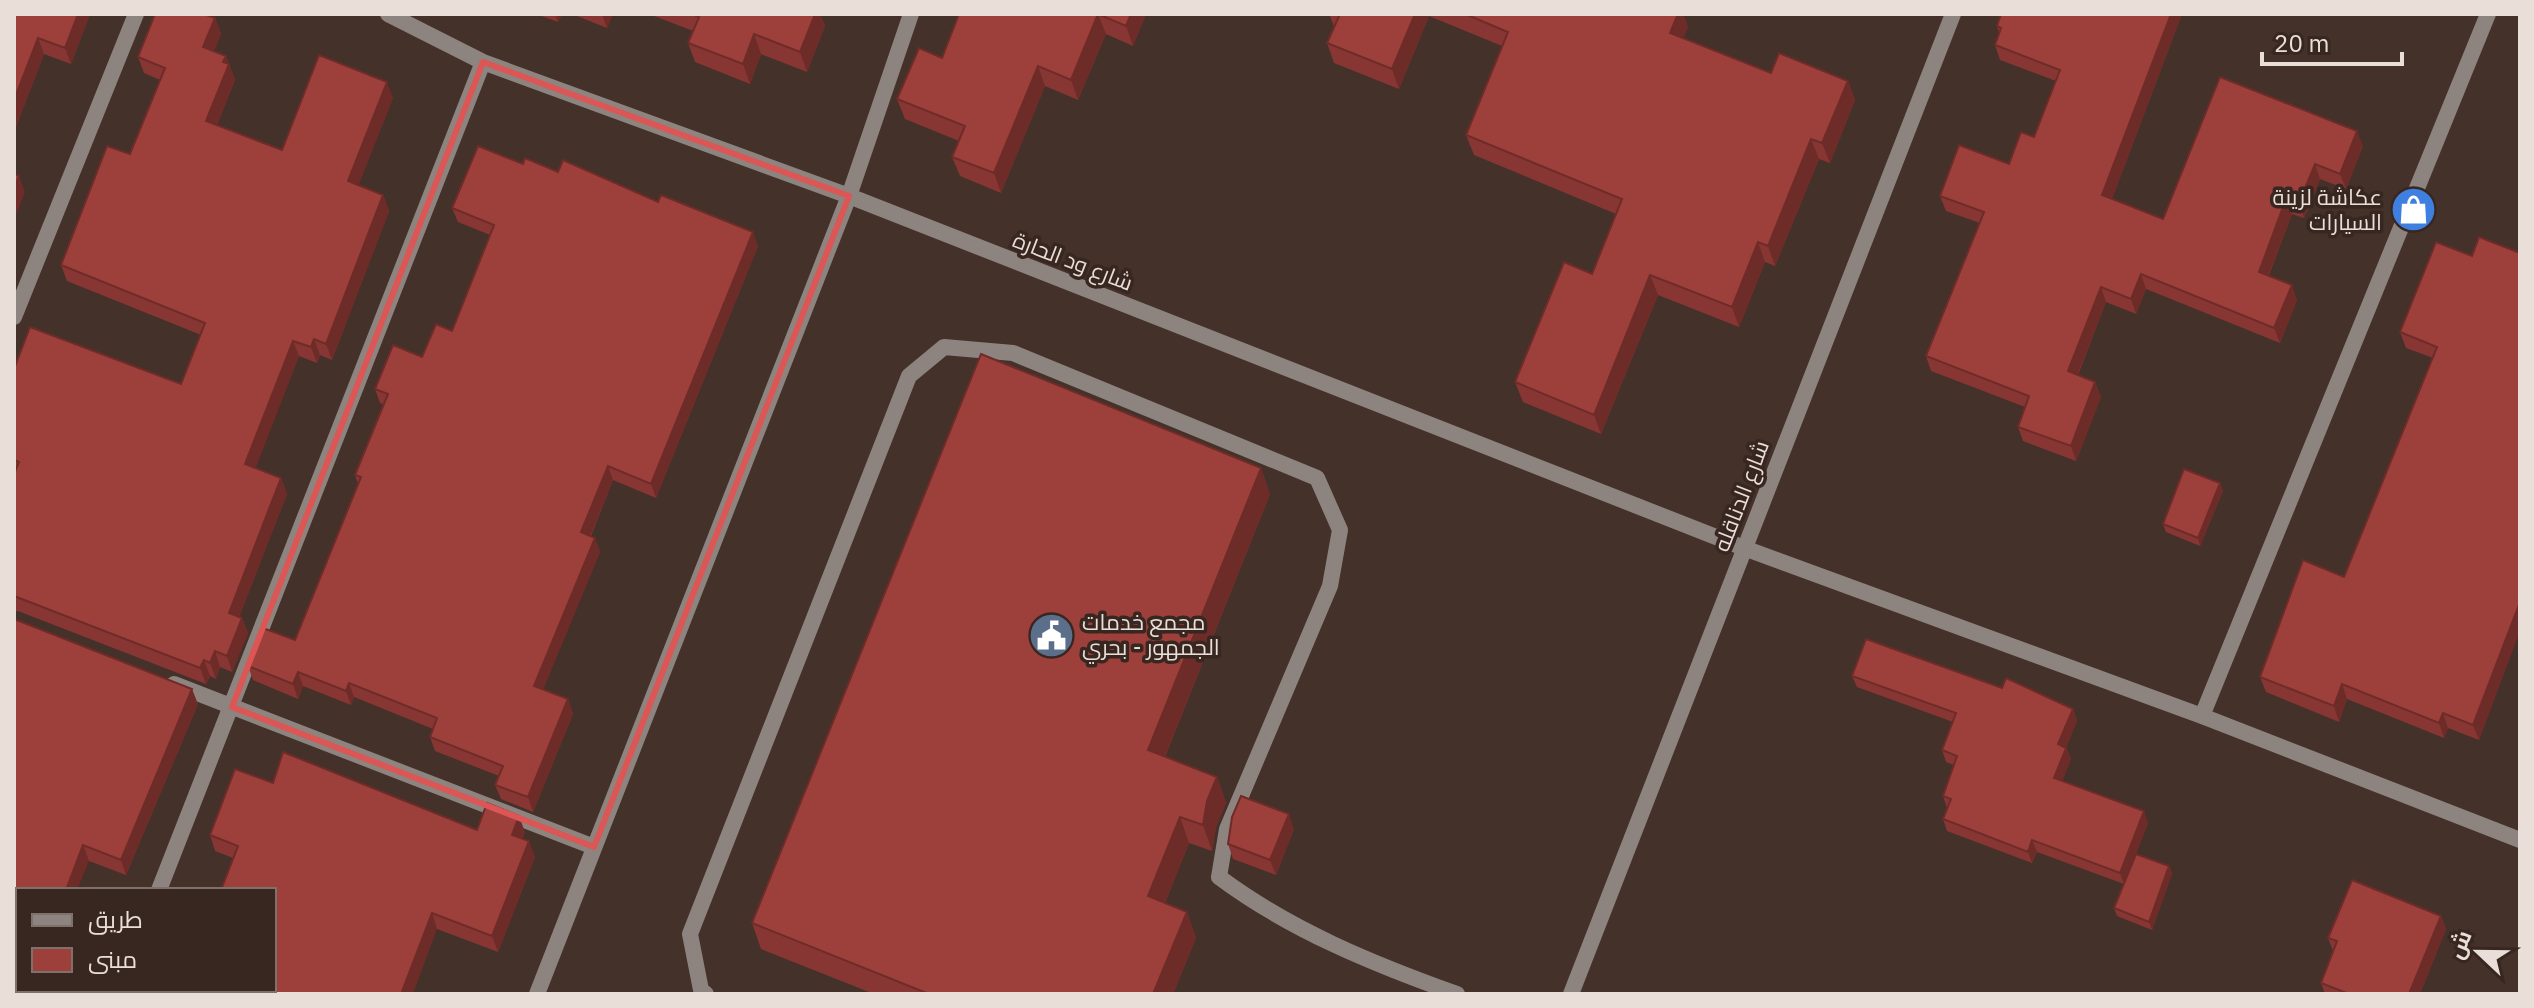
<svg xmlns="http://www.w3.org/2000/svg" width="2534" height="1008" viewBox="0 0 2534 1008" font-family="'IBM Plex Sans',Cairo,sans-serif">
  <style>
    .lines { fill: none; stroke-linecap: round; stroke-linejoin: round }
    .service { stroke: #8d8480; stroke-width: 16 }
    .minor { stroke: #8d8480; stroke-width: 16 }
    .tertiary { stroke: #8d8480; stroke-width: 16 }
    .wall { fill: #873633 }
    .shaded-wall { fill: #6e2c29 }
    .building { fill: #9d3f3b; stroke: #6e2c29; stroke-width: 2 }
    .marked { fill: none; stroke: #db5654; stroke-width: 6; stroke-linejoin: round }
    .labels { text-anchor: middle; stroke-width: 7; stroke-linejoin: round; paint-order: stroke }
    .poi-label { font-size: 22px; fill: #eaded9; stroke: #382720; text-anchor: end }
    .street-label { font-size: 22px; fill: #eaded9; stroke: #382720 }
  </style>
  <rect width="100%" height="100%" fill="#43312a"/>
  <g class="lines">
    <!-- service -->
    <path class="service" d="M 706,994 L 701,990 L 690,934 L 909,376 L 944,347 L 1013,353 L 1317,478 L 1340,530 L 1330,586 L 1227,829 L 1219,877 C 1290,930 1373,964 1457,994"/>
    <!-- minor -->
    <path class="minor" d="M 388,14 L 483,62 L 849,196 L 1744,548 L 2202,716 L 2520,840
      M 14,317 L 136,14
      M 174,684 L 594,847
      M 2202,716 L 2488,14
      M 159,890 L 483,62
      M 118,994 L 120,990
      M 537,994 L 849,196 L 911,14"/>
    <!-- tertiary -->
    <path class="tertiary" d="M 1571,994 L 1953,14"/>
  </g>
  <!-- wall -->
  <path class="wall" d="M 14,14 L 90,14 L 71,64 L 44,54 L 14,132 Z
    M 155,14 L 207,14 L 207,15 L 215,18 L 221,34 L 214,51 L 226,56 L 235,80 L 217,125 L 282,150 L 393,98 L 358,185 L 383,195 L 389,211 L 332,360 L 320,355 L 317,363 L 299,356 L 255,468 L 281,478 L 287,494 L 239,617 L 242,618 L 248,633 L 232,672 L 220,667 L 216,679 L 210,676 L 206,684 L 18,611 L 14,612 L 14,369 L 181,384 L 201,335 L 67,281 L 61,265 L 130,154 L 160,80 L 144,73 L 138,57 Z
    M 536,14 L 562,14 L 558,22 Z
    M 572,14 L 613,14 L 607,28 Z
    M 649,14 L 820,14 L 825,26 L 807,72 L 761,54 L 750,84 L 695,62 L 688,43 L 693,31 Z
    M 959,14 L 1146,14 L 1133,46 L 1106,34 L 1078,100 L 1045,86 L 1001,193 L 960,176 L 952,157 L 959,141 L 905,119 L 897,99 L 942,58 Z
    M 1326,14 L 1683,14 L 1688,27 L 1683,38 L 1771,73 L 1848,81 L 1855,100 L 1830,163 L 1819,159 L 1775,266 L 1765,262 L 1739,327 L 1658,295 L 1601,434 L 1523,402 L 1515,382 L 1592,274 L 1616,214 L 1474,155 L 1466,135 L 1502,46 L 1429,16 L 1399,89 L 1334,63 L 1327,43 L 1334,27 L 1330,16 Z
    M 2001,14 L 2182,14 L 2112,199 L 2163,219 L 2363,146 L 2346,189 L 2320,179 L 2304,218 L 2292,214 L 2269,275 L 2297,300 L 2280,343 L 2146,289 L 2136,314 L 2106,302 L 2078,375 L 2095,382 L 2101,397 L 2076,461 L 2023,441 L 2018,427 L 2025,407 L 1931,371 L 1926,356 L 1980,223 L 1946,211 L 1940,196 L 2009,164 L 2034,137 L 2056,81 L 2000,60 L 1995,45 L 1999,33 L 1997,26 Z
    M 523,164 L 558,172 L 758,246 L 656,498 L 613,480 L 591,536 L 595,538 L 600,552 L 543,689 L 568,699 L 573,714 L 533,812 L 501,799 L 495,785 L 499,776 L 435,751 L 430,737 L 433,729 L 354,697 L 351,705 L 303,686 L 298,699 L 253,680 L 248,666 L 295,640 L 358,484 L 355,475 L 383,404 L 380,403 L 375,389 L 422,357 L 452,331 L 490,235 L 458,222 L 452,208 Z
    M 2520,253 L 2520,630 L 2479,740 L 2448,728 L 2444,738 L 2347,699 L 2339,722 L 2266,692 L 2260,677 L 2344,577 L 2433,358 L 2406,348 L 2400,332 L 2472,256 Z
    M 1261,468 L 1270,494 L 1165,757 L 1217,777 L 1226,803 L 1216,827 L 1212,851 L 1189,843 L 1165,903 L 1187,912 L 1196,938 L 1173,994 L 874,994 L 761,949 L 752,923 Z
    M 2220,483 L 2223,491 L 2200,546 L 2166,532 L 2163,524 Z
    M 14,619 L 198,704 L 126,875 L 89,861 L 18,890 Z
    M 1852,676 L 2002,688 L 2073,709 L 2077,721 L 2066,747 L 2071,759 L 2062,781 L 2148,823 L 2131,866 L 2169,866 L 2172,874 L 2152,930 L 2117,916 L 2114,908 L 2124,884 L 2037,852 L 2032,863 L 1947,831 L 1943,819 L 1947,808 L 1943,796 L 1954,765 L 1946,762 L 1942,750 L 1953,722 L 1857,687 Z
    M 273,783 L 477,830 L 525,832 L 522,839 L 535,857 L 498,952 L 437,929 L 274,990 L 233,858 L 215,851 L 210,835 Z
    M 1294,829 L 1276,875 L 1233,859 L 1228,844 Z
    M 2441,916 L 2446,929 L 2420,994 L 2325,994 L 2321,983 L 2333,951 L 2328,938 Z"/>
  <!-- shaded-wall -->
  <path class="shaded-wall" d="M 78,14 L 90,14 L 71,64 L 65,48 Z
    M 555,14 L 562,14 L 558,22 Z
    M 602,14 L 613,14 L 607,28 Z
    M 813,14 L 820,14 L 825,26 L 807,72 L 800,52 Z
    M 1098,14 L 1106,34 L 1078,100 L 1071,80 Z
    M 1131,14 L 1146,14 L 1133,46 L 1126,26 Z
    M 1415,14 L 1428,14 L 1429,16 L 1399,89 L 1392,69 Z
    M 1678,14 L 1683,14 L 1688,27 L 1677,52 L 1670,33 Z
    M 2171,14 L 2182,14 L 2108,210 L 2102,195 Z
    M 215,18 L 221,34 L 209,63 L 203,47 Z
    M 754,34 L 761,54 L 750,84 L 743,64 Z
    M 38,38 L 44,54 L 14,132 L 14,100 Z
    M 226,56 L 235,80 L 212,137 L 206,121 Z
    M 1038,66 L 1045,86 L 1001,193 L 994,173 Z
    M 1848,81 L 1855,100 L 1830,163 L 1822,143 Z
    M 387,82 L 393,98 L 354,197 L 348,181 Z
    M 2357,131 L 2363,146 L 2346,189 L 2340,174 Z
    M 1811,139 L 1819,159 L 1775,266 L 1768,246 Z
    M 2315,164 L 2320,179 L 2304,218 L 2299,203 Z
    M 19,176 L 25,192 L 14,220 L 14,188 Z
    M 383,195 L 389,211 L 332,360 L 326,344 Z
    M 2286,199 L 2292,214 L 2264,286 L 2259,272 Z
    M 753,232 L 758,246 L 656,498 L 651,484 Z
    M 1758,242 L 1765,262 L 1739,327 L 1732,307 Z
    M 2141,274 L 2146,289 L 2136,314 L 2131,299 Z
    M 1650,275 L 1658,295 L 1601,434 L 1594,415 Z
    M 2292,285 L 2297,300 L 2280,343 L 2274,328 Z
    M 2101,287 L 2106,302 L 2073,386 L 2068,371 Z
    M 314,339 L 320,355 L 317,363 L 311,347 Z
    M 293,341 L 299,356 L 251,480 L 245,464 Z
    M 2095,382 L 2101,397 L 2076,461 L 2071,446 Z
    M 608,466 L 613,480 L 586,546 L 581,532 Z
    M 1261,468 L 1270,494 L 1157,776 L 1148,750 Z
    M 281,478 L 287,494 L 235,628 L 229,613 Z
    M 2220,483 L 2223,491 L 2200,546 L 2198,538 Z
    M 595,538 L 600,552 L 539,700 L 534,686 Z
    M 2520,601 L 2520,630 L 2479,740 L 2473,725 Z
    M 242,618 L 248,633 L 232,672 L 227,656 Z
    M 215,651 L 220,667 L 216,679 L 210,663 Z
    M 204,660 L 210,676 L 206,684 L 200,668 Z
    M 298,672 L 303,686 L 298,699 L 293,684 Z
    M 349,683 L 354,697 L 351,705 L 346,691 Z
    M 2342,684 L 2347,699 L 2339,722 L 2334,706 Z
    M 192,689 L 198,704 L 126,875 L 121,860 Z
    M 568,699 L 573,714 L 533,812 L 528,797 Z
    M 2073,709 L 2077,721 L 2063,756 L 2058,744 Z
    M 2443,713 L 2448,728 L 2444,738 L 2439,723 Z
    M 2066,748 L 2071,759 L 2059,790 L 2054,778 Z
    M 1217,777 L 1226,803 L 1216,827 L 1212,851 L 1203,825 L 1207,801 Z
    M 2144,811 L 2148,823 L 2124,884 L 2120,873 Z
    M 1289,814 L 1294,829 L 1276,875 L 1270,860 Z
    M 519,816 L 525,832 L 517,850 L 512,835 Z
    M 1180,817 L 1189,843 L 1157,922 L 1148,896 Z
    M 2032,840 L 2037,852 L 2032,863 L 2028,852 Z
    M 529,841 L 535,857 L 498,952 L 492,936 Z
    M 83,845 L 89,861 L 77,890 L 66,890 Z
    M 2169,866 L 2172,874 L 2152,930 L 2149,922 Z
    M 1187,912 L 1196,938 L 1173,994 L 1153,994 Z
    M 432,913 L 437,929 L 413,994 L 401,994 Z
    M 2441,916 L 2446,929 L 2420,994 L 2409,994 Z
    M 42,990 L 54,990 L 52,994 L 40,994 Z"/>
  <!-- building -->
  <path class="building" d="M 14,14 L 78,14 L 65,48 L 38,38 L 14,100 Z
    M 155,14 L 204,14 L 215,18 L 203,47 L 226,56 L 223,62 L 229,64 L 206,121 L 282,150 L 319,55 L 387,82 L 348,181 L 383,195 L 326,344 L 314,339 L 311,347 L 293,341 L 245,464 L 281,478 L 229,613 L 242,618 L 227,656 L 215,651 L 210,663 L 204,660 L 200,668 L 14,596 L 14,474 L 19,462 L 14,460 L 14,369 L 30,327 L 181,384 L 205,323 L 61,265 L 107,146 L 130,154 L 165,68 L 138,57 Z
    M 692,14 L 815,14 L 800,52 L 754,34 L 743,64 L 688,43 L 699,17 Z
    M 959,14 L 1131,14 L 1126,26 L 1098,14 L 1071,80 L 1038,66 L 994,173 L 952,157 L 965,126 L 897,99 L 919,48 L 942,58 Z
    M 1340,14 L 1415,14 L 1392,69 L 1327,43 Z
    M 1465,14 L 1678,14 L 1670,33 L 1771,73 L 1779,53 L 1848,81 L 1822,143 L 1811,139 L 1768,246 L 1758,242 L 1732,307 L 1650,275 L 1594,415 L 1515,382 L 1564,262 L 1592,274 L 1622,199 L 1466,135 L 1508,32 Z
    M 2001,14 L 2171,14 L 2102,195 L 2163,219 L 2220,77 L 2357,131 L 2340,174 L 2315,164 L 2299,203 L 2286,199 L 2259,272 L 2292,285 L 2274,328 L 2141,274 L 2131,299 L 2101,287 L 2068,371 L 2095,382 L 2071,446 L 2018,427 L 2029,396 L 1926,356 L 1984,212 L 1940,196 L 1959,145 L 2009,164 L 2021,132 L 2034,137 L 2060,70 L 1995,45 L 2001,28 L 1997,26 Z
    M 478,146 L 523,164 L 525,158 L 558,172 L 563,160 L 658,202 L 661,195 L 753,232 L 651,484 L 608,466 L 581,532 L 595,538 L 534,686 L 568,699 L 528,797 L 495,785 L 503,766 L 430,737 L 437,718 L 349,683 L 346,691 L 298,672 L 293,684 L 248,666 L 263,628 L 295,640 L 361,477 L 355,475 L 388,394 L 375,389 L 393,345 L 422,357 L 436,324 L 452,331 L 494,225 L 452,208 Z
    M 14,174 L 19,176 L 14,188 Z
    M 2479,237 L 2520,253 L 2520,602 L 2473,725 L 2443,713 L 2439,723 L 2342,684 L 2334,706 L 2260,677 L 2303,560 L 2344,577 L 2437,347 L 2400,332 L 2436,242 L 2472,256 Z
    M 981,354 L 1261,468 L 1148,750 L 1217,777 L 1207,801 L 1203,825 L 1180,817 L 1148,896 L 1187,912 L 1153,994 L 929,994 L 752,923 Z
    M 2184,469 L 2220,483 L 2198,538 L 2163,524 Z
    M 14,619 L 192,689 L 121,860 L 83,845 L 66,890 L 18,890 L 18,990 L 42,990 L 40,994 L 14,994 Z
    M 1866,639 L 2002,688 L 2006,678 L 2073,709 L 2058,744 L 2066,748 L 2054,778 L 2144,811 L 2120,873 L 2032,840 L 2028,852 L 1943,819 L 1951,799 L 1943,796 L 1957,756 L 1942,750 L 1956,713 L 1852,676 Z
    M 283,752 L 477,830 L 487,803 L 519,816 L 512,835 L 529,841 L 492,936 L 432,913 L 401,994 L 144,994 L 146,990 L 274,990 L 274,890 L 221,890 L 238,846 L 210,835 L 235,769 L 273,783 Z
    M 1241,796 L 1289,814 L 1270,860 L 1228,844 L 1232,817 Z
    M 2136,854 L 2169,866 L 2149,922 L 2114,908 Z
    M 2352,880 L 2441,916 L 2409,994 L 2349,994 L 2321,983 L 2337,941 L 2328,938 Z"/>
  <!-- marked area -->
  <path class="marked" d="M 483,62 L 849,196 L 594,847 L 232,707 Z"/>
  <!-- icons -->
  <defs>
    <symbol id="shop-disc" viewBox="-11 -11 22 22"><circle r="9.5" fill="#3f7fe0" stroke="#382720"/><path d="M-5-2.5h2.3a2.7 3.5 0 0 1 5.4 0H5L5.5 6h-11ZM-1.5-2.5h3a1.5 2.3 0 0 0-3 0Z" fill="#fff"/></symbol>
    <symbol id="civic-disc" viewBox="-11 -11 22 22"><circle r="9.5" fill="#5c6f8a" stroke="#382720"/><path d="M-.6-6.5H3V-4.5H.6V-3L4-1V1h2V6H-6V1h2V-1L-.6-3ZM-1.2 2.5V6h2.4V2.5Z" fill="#fff"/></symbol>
  </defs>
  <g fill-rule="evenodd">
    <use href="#shop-disc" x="2388" y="184" width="51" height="51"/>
    <use href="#civic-disc" x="1026" y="610" width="51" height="51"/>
  </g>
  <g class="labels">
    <!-- poi labels -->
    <g class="poi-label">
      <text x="2382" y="205">عكاشة لزينة<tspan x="2382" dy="25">السيارات</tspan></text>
      <text x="1082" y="630" text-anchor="start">مجمع خدمات<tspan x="1082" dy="25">الجمهور - بحري</tspan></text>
    </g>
    <!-- street labels -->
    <g class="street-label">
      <text transform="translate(1073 261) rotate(21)" y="8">شارع ود الحارة</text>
      <text transform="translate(1741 496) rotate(-69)" y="8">شارع الدناقله</text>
    </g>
  </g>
  <!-- border -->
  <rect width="2534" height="1008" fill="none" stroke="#eaded9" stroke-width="32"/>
  <!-- legend -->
  <rect x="16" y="888" width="260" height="104" fill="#382720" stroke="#7f706a" stroke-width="2"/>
  <rect x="32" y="914" width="40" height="12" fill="#8d8480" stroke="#7f706a" stroke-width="2"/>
  <text x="88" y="928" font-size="24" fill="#eaded9">طريق</text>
  <rect x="32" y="948" width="40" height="24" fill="#9d3f3b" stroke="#7f706a" stroke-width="2"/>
  <text x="88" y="968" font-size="24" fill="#eaded9">مبنى</text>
  <!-- north arrow -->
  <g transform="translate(2478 952) rotate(292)" stroke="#382720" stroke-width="6" paint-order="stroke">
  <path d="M0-6L14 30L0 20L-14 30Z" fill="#eaded9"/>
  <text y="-12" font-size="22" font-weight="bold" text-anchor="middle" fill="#eaded9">ش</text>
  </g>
  <!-- scale -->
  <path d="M2262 52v12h140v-12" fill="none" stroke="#eaded9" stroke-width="4"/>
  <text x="2274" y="52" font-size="24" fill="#eaded9" stroke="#382720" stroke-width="6" paint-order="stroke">20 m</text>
</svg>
